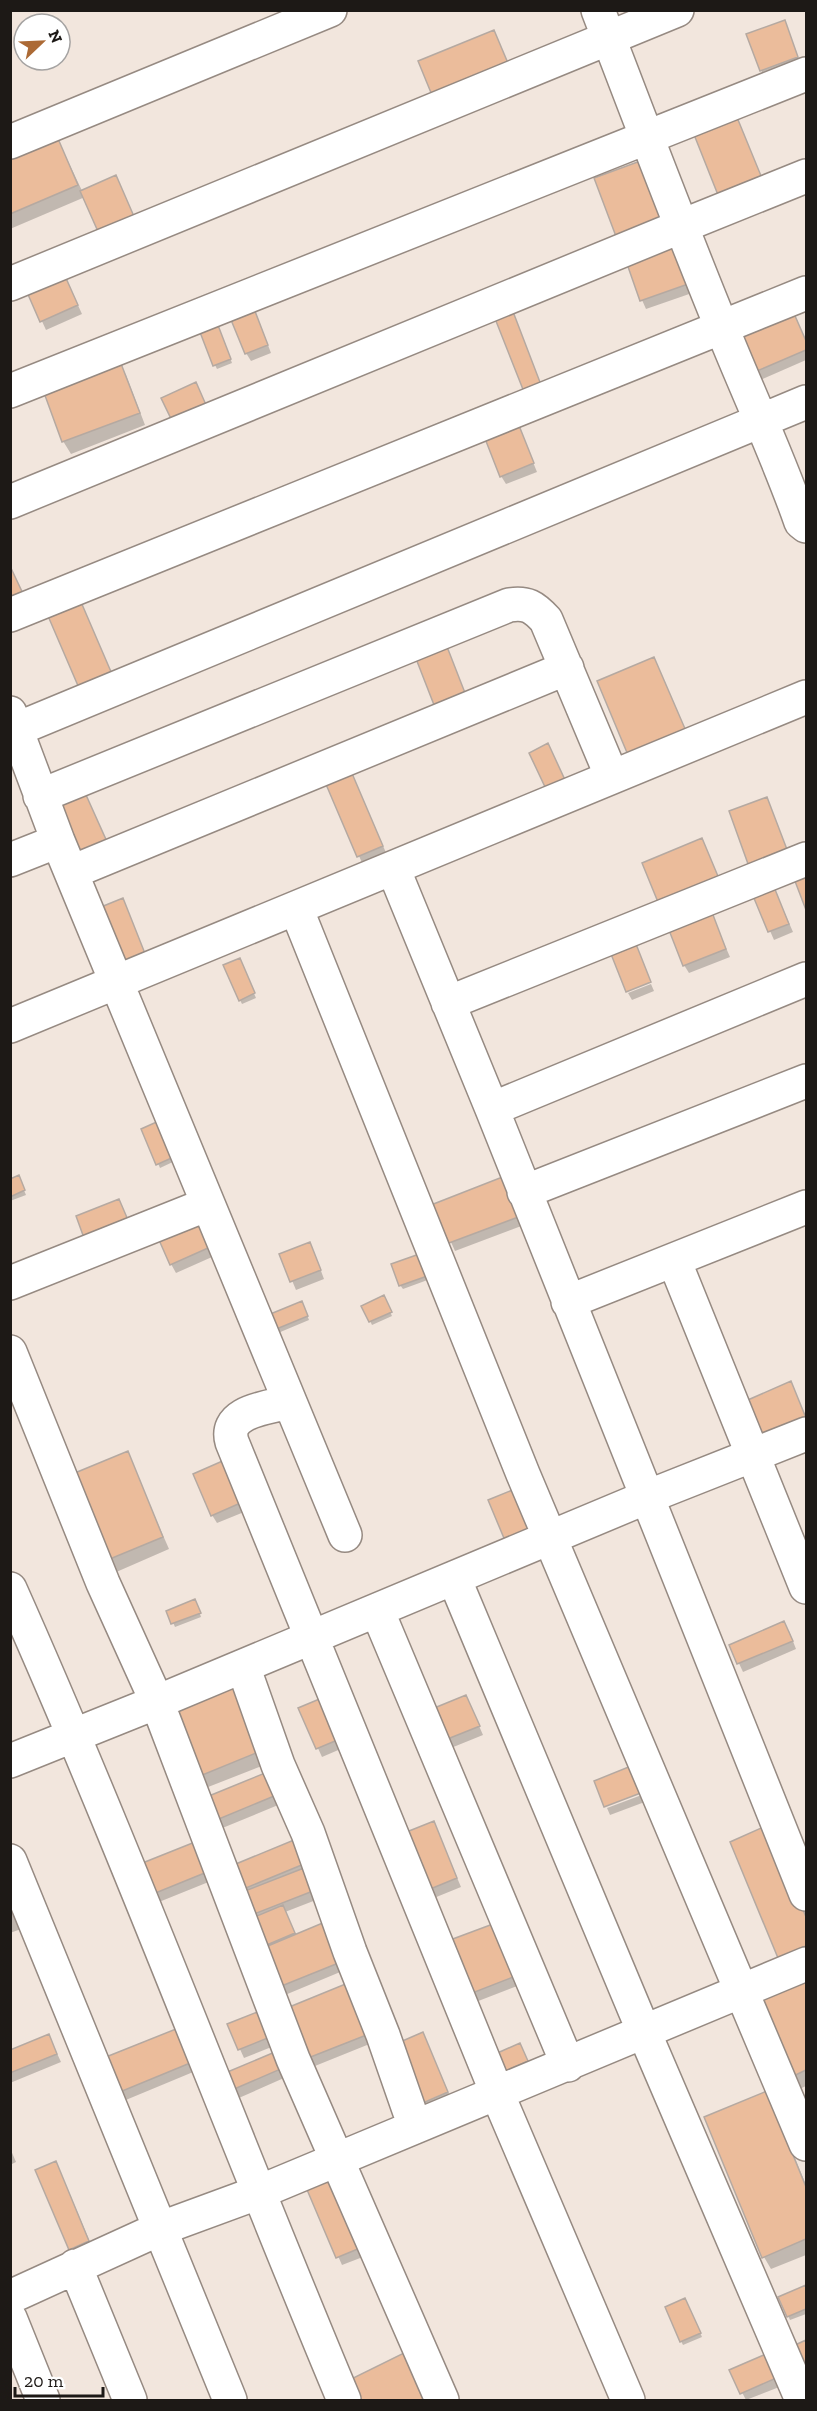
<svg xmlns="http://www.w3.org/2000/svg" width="817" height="2411" viewBox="0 0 817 2411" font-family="'Zilla Slab',serif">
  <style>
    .shadow { fill: #0003 }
    .building { fill: #ebbc9b; stroke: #b5a9a1; stroke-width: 1.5 }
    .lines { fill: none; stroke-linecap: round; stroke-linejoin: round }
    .minor-casing { stroke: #968a82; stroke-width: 36 }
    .minor { stroke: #fff; stroke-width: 33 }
  </style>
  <rect width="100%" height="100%" fill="#f2e6dd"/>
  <!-- shadow -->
  <path class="shadow" d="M 784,22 L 801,66 L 766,79 L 761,70 Z
    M 56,136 L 85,197 L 10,229 L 10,155 Z
    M 681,253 L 695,292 L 646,309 L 642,300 Z
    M 65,277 L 82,314 L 46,330 L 25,284 Z
    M 257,316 L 271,353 L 251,361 L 246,353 Z
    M 797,320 L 806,342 L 806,360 L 756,382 L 751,373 Z
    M 218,325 L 232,363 L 217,369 L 215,365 Z
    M 119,363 L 126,375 L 145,425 L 71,454 L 63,441 Z
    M 518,425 L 537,472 L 506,484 L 501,476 Z
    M 352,774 L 387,855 L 363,865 L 324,776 Z
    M 753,892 L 776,893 L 793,932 L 774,940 Z
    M 709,909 L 730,957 L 689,973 L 684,965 Z
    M 241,964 L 256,998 L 242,1004 L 240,1000 Z
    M 651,984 L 654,991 L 632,1000 L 628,993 Z
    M 143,1129 L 177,1160 L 160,1168 Z
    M 504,1177 L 524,1225 L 455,1251 L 451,1242 Z
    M 10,1180 L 20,1181 L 26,1195 L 10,1201 Z
    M 210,1229 L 221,1253 L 176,1273 L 171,1264 Z
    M 314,1252 L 324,1279 L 296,1290 L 281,1254 Z
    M 426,1257 L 433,1278 L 403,1289 L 400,1285 Z
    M 385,1301 L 392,1316 L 372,1325 L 363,1306 Z
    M 304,1307 L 309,1320 L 278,1333 L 276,1329 Z
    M 127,1453 L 169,1549 L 114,1573 L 107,1560 Z
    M 227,1461 L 249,1510 L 217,1523 L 212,1515 Z
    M 197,1605 L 201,1617 L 175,1627 L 168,1611 Z
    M 789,1631 L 796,1649 L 743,1672 L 731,1646 Z
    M 230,1678 L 267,1764 L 203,1789 L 196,1777 Z
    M 470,1705 L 483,1735 L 446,1750 L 441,1742 Z
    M 300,1709 L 350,1745 L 322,1757 Z
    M 274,1781 L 283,1803 L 220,1829 L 215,1820 Z
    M 647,1793 L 650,1800 L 610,1815 L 607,1808 Z
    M 434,1823 L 461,1887 L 429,1900 Z
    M 775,1840 L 806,1916 L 806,1961 L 780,1957 Z
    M 293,1842 L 316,1900 L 285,1912 L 296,1935 L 324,1924 L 345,1970 L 285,1995 L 243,1889 Z
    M 204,1850 L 216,1879 L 159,1902 L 154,1893 Z
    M 10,1904 L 21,1929 L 10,1933 Z
    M 501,1923 L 525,1983 L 468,2005 Z
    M 806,1974 L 806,2086 L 791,2093 Z
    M 352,1993 L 372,2043 L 310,2068 L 305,2060 Z
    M 229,2025 L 284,2042 L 244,2058 Z
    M 180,2029 L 198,2070 L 121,2102 L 117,2093 Z
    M 49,2036 L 61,2062 L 10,2083 L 10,2051 Z
    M 427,2042 L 452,2101 L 422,2113 Z
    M 282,2050 L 293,2074 L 232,2101 L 227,2092 Z
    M 773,2105 L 806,2185 L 806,2255 L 771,2269 L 764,2257 Z
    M 10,2148 L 16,2162 L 10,2165 Z
    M 60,2171 L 93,2249 L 75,2257 L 70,2249 Z
    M 307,2186 L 368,2255 L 342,2265 Z
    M 806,2287 L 806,2314 L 790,2320 L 780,2298 Z
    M 687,2304 L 702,2337 L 683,2345 L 681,2341 Z
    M 409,2352 L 434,2400 L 348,2400 Z
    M 777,2361 L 787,2384 L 746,2400 L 731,2371 Z"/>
  <!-- building -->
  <path class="building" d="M 785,20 L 798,57 L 760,71 L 746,34 Z
    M 494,30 L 510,68 L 434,100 L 418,61 Z
    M 734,110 L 766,188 L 722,205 L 691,127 Z
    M 56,134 L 78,185 L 10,214 L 10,153 Z
    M 643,160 L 666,220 L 617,239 L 594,178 Z
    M 116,175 L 136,221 L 100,236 L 80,191 Z
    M 677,243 L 691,283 L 640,301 L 626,261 Z
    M 61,267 L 78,305 L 40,322 L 23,283 Z
    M 253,306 L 268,345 L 245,354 L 229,315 Z
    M 512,309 L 543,390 L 526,397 L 494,316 Z
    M 792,309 L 806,341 L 806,350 L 750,374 L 733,335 Z
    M 216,320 L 231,359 L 213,366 L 198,327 Z
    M 120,361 L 140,413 L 62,442 L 43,390 Z
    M 196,382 L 210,414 L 176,429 L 161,398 Z
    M 518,423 L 534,463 L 500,477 L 484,436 Z
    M 10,566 L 25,598 L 10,605 Z
    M 81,602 L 115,681 L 82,695 L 48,616 Z
    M 444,639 L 467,698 L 436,710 L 413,651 Z
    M 654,657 L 686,731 L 628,755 L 597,681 Z
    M 548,743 L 565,780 L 546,789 L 529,753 Z
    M 348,764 L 383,846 L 357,857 L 322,775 Z
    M 82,786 L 108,844 L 78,858 L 52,799 Z
    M 767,797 L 791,860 L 752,875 L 729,811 Z
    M 702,838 L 720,881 L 660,907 L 642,863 Z
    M 806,870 L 806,910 L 793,876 Z
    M 772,882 L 789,924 L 768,932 L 751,891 Z
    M 123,898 L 146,956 L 124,965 L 101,907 Z
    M 710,907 L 726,949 L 683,966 L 667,925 Z
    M 634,939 L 651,982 L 626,992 L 609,949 Z
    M 240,958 L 255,993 L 239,1001 L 223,965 Z
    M 161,1120 L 176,1156 L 156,1165 L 141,1129 Z
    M 19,1175 L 25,1190 L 10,1197 L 10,1179 Z
    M 505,1176 L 521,1216 L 449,1243 L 431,1205 Z
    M 119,1199 L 128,1220 L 84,1238 L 76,1216 Z
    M 206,1219 L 217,1244 L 170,1265 L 159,1240 Z
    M 310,1242 L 321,1270 L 290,1282 L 279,1254 Z
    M 425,1252 L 433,1274 L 399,1286 L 391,1264 Z
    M 384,1295 L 392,1312 L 369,1322 L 361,1306 Z
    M 302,1301 L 308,1316 L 274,1330 L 268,1315 Z
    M 791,1381 L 806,1418 L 806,1423 L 758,1443 L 741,1403 Z
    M 128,1451 L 163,1537 L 105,1561 L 70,1475 Z
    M 227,1459 L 245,1501 L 211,1516 L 193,1474 Z
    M 520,1487 L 538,1530 L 506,1543 L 488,1500 Z
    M 195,1599 L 201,1613 L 171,1624 L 166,1611 Z
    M 784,1621 L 793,1641 L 737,1664 L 729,1645 Z
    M 231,1676 L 261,1751 L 195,1778 L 164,1703 Z
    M 329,1695 L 347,1736 L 316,1749 L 298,1708 Z
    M 466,1695 L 480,1726 L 440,1742 L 427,1711 Z
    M 636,1764 L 646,1791 L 604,1807 L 594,1781 Z
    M 270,1771 L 279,1794 L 214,1821 L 204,1798 Z
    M 434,1821 L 457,1878 L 423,1892 L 399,1835 Z
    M 768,1825 L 806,1917 L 806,1946 L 778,1958 L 730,1842 Z
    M 200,1840 L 212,1870 L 153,1894 L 140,1864 Z
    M 294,1840 L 304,1864 L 241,1890 L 231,1866 Z
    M 304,1868 L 313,1891 L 249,1916 L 240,1893 Z
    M 283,1905 L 295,1933 L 262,1947 L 250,1919 Z
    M 501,1921 L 521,1974 L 462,1997 L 442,1943 Z
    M 325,1922 L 341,1962 L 279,1987 L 263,1948 Z
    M 806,1972 L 806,2070 L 783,2081 L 745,2001 Z
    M 348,1983 L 369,2034 L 303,2060 L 282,2010 Z
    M 270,2007 L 280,2033 L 238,2050 L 227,2024 Z
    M 181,2027 L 195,2061 L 115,2094 L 101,2059 Z
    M 423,2032 L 448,2092 L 416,2106 L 391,2046 Z
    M 49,2034 L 57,2054 L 10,2073 L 10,2050 Z
    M 520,2043 L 528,2061 L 501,2073 L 493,2055 Z
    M 282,2049 L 290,2065 L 225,2093 L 218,2076 Z
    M 767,2091 L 806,2187 L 806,2239 L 762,2258 L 704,2117 Z
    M 56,2161 L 89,2241 L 69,2250 L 35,2170 Z
    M 334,2173 L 365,2246 L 336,2258 L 305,2185 Z
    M 806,2285 L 806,2309 L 787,2317 L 778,2297 Z
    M 685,2298 L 701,2333 L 680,2342 L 665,2307 Z
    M 806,2340 L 806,2377 L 793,2346 Z
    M 410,2350 L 427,2400 L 346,2400 L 339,2385 Z
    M 773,2351 L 783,2375 L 740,2394 L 729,2370 Z"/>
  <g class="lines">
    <defs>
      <path id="minor" d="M 598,10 C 639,117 679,223 722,328 C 748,393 778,456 801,522 L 806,526
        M 10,142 L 330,10
        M 10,284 L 677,10
        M 10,391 L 806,74
        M 10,502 L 682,226 L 806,176
        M 10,615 L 806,293
        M 10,713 L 58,841 L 345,1535
        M 10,732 L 806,402
        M 40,796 L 509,605 C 527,602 534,607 546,620 L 612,777
        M 10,860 L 58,841
        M 393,868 L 492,1109 L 806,1894
        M 72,872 L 567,668
        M 296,908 L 523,1474 L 806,2144
        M 448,1003 L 806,859
        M 10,1026 L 806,697
        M 492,1109 L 806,979
        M 524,1192 L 806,1081
        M 674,1260 L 806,1587
        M 10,1283 L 208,1204
        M 568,1302 L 806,1207
        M 10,1352 L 103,1583 L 157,1702 L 293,2059 L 442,2400
        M 289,1402 C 268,1408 223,1411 232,1442 L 497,2093 L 628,2400
        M 454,1578 L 644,2032 L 802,2400
        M 10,1589 C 129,1856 231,2131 344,2400
        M 377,1610 L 568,2065
        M 243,1666 L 278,1765 L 308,1833 L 350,1952 L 383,2035 L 415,2127
        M 10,1761 L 157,1702 L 647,1497 L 806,1434
        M 10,1861 L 230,2400
        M 75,2266 L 130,2400
        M 10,2297 L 159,2229 L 257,2193 L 806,1964
        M 10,2318 L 43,2400"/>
    </defs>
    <!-- minor casing -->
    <use href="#minor" class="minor-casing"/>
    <!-- minor -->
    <use href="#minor" class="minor"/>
  </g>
  <!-- border -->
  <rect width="817" height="2411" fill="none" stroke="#1d1916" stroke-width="24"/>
  <!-- north arrow -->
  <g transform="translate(42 42) rotate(67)"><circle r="28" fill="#ffffff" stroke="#a5a3a2" stroke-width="1.5"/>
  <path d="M0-4.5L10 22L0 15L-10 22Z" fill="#ac6a35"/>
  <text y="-9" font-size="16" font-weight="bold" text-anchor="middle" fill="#1d1916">N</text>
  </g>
  <!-- scale -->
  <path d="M15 2387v9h88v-9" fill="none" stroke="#1d1916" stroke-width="3"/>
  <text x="24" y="2387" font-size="18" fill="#1d1916" stroke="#ffffff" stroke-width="4.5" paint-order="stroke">20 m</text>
</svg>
